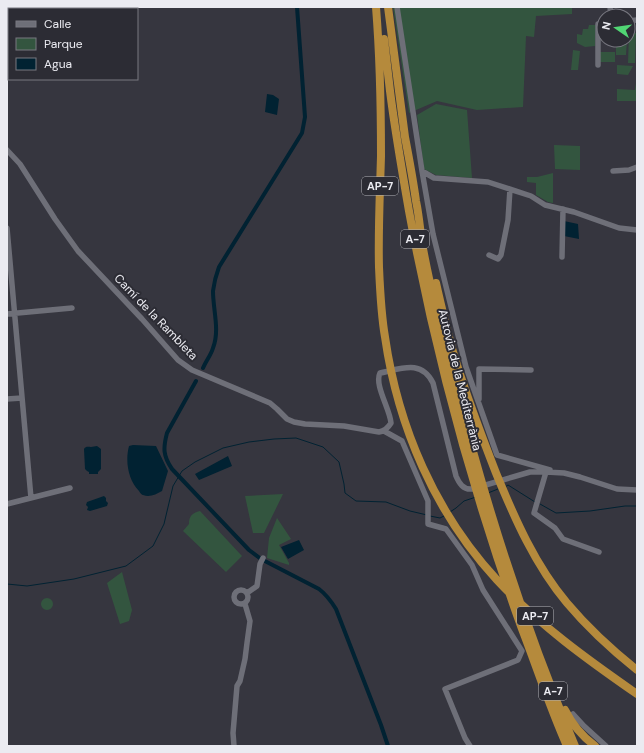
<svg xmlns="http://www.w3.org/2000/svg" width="644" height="753" viewBox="0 0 644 753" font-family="'DM Sans',sans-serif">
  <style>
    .green { fill: #33553f }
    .water { fill: #012232 }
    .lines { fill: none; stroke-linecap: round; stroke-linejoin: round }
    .stream { stroke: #012232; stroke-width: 1 }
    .canal { stroke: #012232; stroke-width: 4 }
    .minor { stroke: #6e6f78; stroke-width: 5.5 }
    .highway { stroke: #b58a3c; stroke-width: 8 }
    .labels { text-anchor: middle; stroke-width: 4; stroke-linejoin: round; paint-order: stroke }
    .shield { fill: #2c2c34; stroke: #b2b2b8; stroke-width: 1 }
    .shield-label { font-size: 11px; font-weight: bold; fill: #ebebf1 }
    .street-label { font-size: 12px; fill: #ebebf1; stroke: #2c2c34 }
  </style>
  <rect width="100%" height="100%" fill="#36363f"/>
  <!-- green -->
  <path class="green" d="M 393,7 L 572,7 L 572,14 L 536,16 L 534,37 L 526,36 L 523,107 L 477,110 L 437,101 L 409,113 Z
    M 589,25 L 596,25 L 595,46 L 585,47 L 577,43 L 577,34 L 582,35 L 583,29 L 588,29 Z
    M 629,33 L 636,33 L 635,63 L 628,63 Z
    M 616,40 L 627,40 L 626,55 L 616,55 Z
    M 573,50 L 580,51 L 578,70 L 571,70 Z
    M 600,52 L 615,52 L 615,62 L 600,62 Z
    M 617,65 L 633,66 L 628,75 L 617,74 Z
    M 636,83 L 637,101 L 617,101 L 617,89 L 635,90 Z
    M 436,104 L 467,110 L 472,178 L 436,175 L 424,169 L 417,115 Z
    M 554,145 L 580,146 L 580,170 L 555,169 Z
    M 553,173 L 553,203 L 548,202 L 536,195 L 536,183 L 527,182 L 527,177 L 537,177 Z
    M 283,494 L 264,533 L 253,533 L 245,496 Z
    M 200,511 L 242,556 L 226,572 L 183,531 L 189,524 C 189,516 192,513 200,511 Z
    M 277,518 L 291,539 L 279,545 L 289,563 L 289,565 L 267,558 L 269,538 Z
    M 122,572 L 132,610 L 129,621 L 120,624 L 107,583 Z
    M41 604a6 6 0 1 1 12 0a6 6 0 1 1-12 0Z"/>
  <!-- water -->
  <path class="water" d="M 267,94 L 273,95 L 279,99 L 277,115 L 265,112 Z
    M 564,221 L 578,224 L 579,239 L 564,236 Z
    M 133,445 L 156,446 L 168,471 L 162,491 C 156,494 150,498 143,495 C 142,495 140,493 139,491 C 128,480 125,461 129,446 Z
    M 97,446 L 101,449 L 101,469 L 98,472 L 98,474 L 89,474 L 89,472 L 87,471 L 85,469 L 84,449 C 86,446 88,447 91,447 C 93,447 95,446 97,446 Z
    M 228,456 L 232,466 L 199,480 L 195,474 Z
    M 104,496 L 106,498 L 106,501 L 108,503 L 107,506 L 90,511 L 87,510 L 88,507 L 86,505 L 87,502 Z
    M 299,540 L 304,550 L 288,559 L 281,547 Z"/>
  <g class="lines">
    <!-- stream -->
    <path class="stream" d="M 505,487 L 508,485 L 535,502
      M 488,493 L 498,489
      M 540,504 L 556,513 L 590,511 L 625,506 L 637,506
      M 450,512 L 456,508 L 464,501 L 476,497
      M 430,516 L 440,518 L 444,516
      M 7,584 L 27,586 L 74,579 L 126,566 L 153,546 L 164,524 L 173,486 L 182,471 L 195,462 L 223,448 L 249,442 L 274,439 L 296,438 L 323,447 L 339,462 L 344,484 L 345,493 L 356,501 L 386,502 L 410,511 L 427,515"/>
    <!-- canal -->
    <path class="canal" d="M 203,368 C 206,361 211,355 213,348 C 220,330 213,310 213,291 C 214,283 216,275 219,267 L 302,133 L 305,117 L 297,7
      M 196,381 L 167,433 C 163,448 163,456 172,469 L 249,550 L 261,559 L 319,589 C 327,595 331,601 336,609 L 381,725 L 388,746"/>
    <!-- minor -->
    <path class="minor" d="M 397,7 L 422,171 L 434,178 L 488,182 L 531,196 L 545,205 L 574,212 L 619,228 L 637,230
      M 610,7 L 611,16
      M 628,21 L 637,20
      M 598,65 L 598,24 L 604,23
      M 7,150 L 20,164 L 55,219 L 78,251 L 142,319 L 178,360 L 192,370 L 270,403 L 277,409 L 287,419 L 294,422 L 305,424 L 344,426 L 379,432 C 385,431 388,428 391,423 C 390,409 374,385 380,373 C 401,369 421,359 433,383 L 456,476 C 459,483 463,490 472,489 L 530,472 L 546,472 L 564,473 L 580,477 L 617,489 L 637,490
      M 422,171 L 433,234 L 466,367 L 497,455 L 550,470
      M 613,171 L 629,170 L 637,167
      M 7,228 L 31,498
      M 489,255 L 498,259 L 501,255 L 508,220 L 510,189
      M 562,257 L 563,209
      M 7,314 L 72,308
      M 7,399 L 22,398
      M 479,399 L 479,369 L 531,370
      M 384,431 L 402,441 L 428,501 L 428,524 L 446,529 L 472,565 L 483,590 L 522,651 L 518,660 L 445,689 L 465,738 L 470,746
      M 546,472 L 534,513 L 555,528 L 563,539 L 599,552
      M 7,504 L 70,488
      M234 597a7 7 0 1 1 14 0a7 7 0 1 1-14 0Z
      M 247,593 L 257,586 L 260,564 L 263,558
      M 573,714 L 584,726 L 606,746
      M 234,746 L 233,733 L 237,686 L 240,681 L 245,659 L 247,643 L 250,621 L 245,604"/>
    <!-- highway -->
    <path class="highway" d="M 376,7 C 380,57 381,106 381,156 C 380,193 378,230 379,267 C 380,290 381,314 385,337 C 398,427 435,513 497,580 C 538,624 588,660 637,694
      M 388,7 C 394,50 399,94 405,137 C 409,158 413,179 416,201 C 419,215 420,229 422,243 C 431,295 445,346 458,396 C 489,515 527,633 575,746
      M 384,39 C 386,57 388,74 390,91 C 395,131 402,171 409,211 C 435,353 473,493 522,629 C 537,668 550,708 567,746
      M 436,283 C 442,309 448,336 456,362 C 468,400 482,437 496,473 C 515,519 535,565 567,603 C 588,628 612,650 637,670
      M 565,710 C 572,724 583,737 595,746"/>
  </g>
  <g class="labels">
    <!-- shield labels -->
    <g class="shield">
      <rect x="362" y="177" width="36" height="18" rx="3"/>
      <rect x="401" y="230" width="28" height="18" rx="3"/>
      <rect x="517" y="607" width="36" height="18" rx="3"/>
      <rect x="539" y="682" width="28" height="18" rx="3"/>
    </g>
    <g class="shield-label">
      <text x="380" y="190">AP-7</text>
      <text x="415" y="243">A-7</text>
      <text x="535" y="620">AP-7</text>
      <text x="553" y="695">A-7</text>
    </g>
    <!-- street labels -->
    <g class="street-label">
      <text transform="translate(156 317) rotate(46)" y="4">Camí de la Rambleta</text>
      <text transform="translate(460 380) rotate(76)" y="4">Autovia de la Mediterrània</text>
    </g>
  </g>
  <!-- border -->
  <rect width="644" height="753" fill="none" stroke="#ebebf1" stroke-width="16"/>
  <!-- legend -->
  <rect x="8" y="8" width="130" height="72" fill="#2c2c34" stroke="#787880"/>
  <rect x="16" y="21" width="20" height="6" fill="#6e6f78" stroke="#787880"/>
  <text x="44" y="28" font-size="12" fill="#ebebf1">Calle</text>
  <rect x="16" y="38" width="20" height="12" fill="#33553f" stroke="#787880"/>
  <text x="44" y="48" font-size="12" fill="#ebebf1">Parque</text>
  <rect x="16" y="58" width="20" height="12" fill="#012232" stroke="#787880"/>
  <text x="44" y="68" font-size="12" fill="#ebebf1">Agua</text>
  <!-- north arrow -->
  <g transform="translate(616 28) rotate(283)"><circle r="19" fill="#2c2c34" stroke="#787880"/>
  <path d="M0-3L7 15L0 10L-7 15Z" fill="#51d674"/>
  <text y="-6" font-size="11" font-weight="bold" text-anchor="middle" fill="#ebebf1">N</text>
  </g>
</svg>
